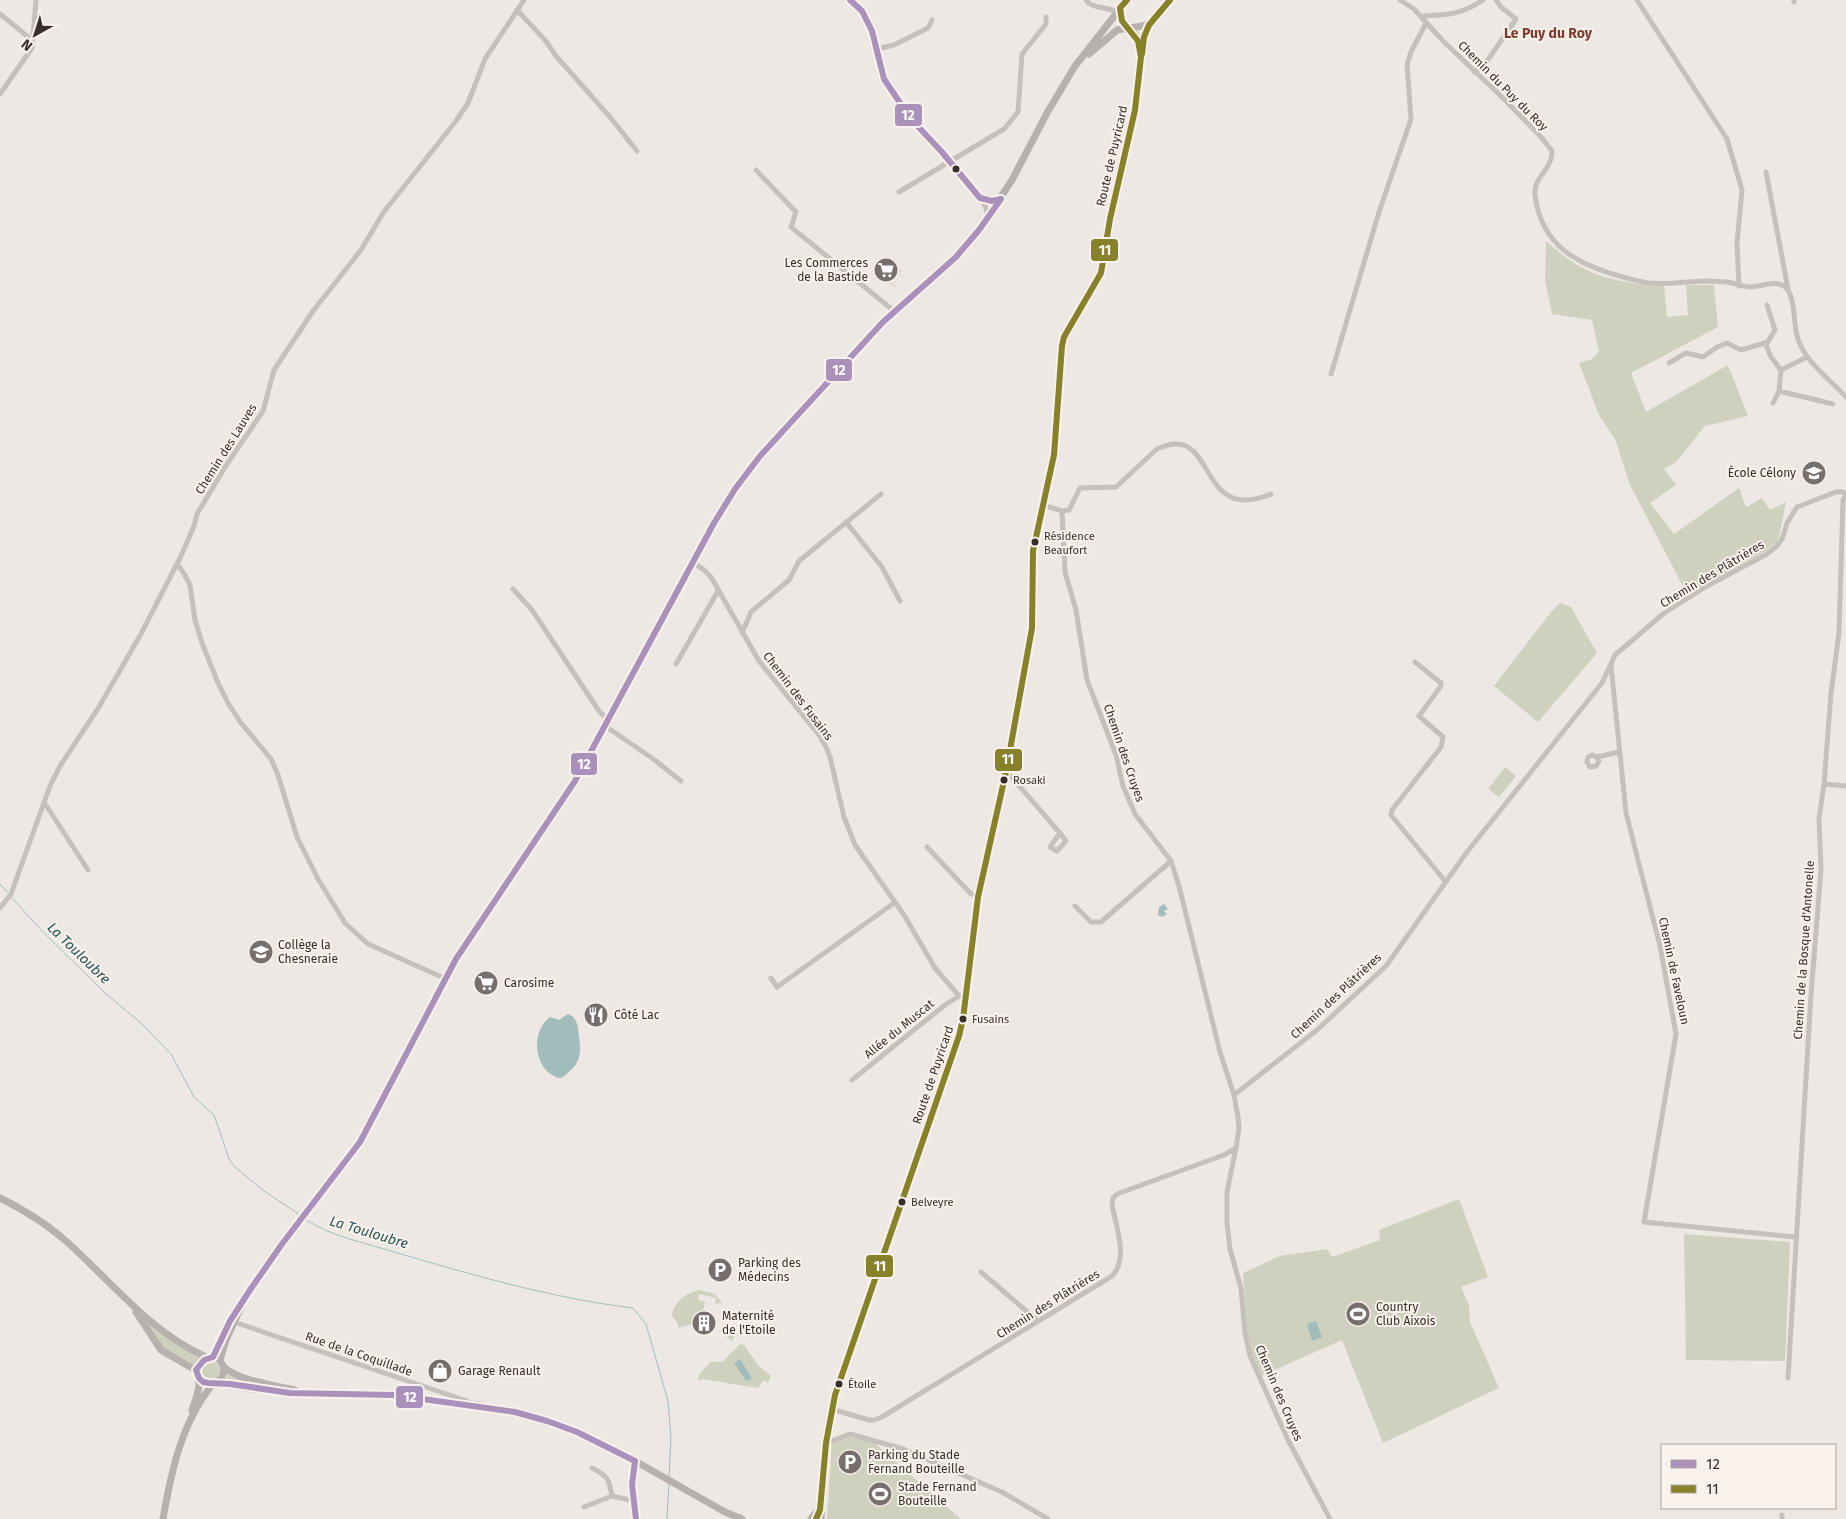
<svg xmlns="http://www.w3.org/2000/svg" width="1846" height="1519" viewBox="0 0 1846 1519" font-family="'Fira Sans',sans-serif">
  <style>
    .green { fill: #cfd1bf }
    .plaza { fill: #e6dbd2 }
    .water { fill: #a1bdbb }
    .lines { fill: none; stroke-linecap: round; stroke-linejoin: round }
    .stream { stroke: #a1bdbb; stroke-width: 1 }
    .street { stroke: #c6c0bc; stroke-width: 5 }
    .secondary { stroke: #b7b1ad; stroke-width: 7 }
    .bus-1-casing { stroke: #f9f2ec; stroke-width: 10 }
    .bus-2-casing { stroke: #f9f2ec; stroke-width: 10 }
    .bus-1 { stroke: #a991bc; stroke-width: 6 }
    .bus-2 { stroke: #87812a; stroke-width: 6 }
    .bus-dot { fill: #372e2b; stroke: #f9f2ec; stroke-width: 2 }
    .labels { text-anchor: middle; stroke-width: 4; stroke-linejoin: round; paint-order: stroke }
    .bus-label { font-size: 11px; fill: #372e2b; stroke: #f9f2ec; text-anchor: start }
    .street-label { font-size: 12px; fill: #372e2b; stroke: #f9f2ec }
    .poi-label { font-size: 12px; fill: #372e2b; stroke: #f9f2ec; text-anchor: start }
    .neighbourhood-label { font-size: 14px; font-weight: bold; fill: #7e3a2b; stroke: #f9f2ec }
    .water-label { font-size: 14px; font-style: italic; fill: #245454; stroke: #f9f2ec }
    .line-badge { stroke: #f9f2ec; stroke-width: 2 }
    .badge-label { font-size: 14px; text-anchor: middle; font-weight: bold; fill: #fff }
  </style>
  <rect width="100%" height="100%" fill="#ede8e4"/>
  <!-- green -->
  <path class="green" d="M 1546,241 C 1560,253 1574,265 1591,272 C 1608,280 1645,286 1664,286 L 1667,317 L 1688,315 L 1686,285 L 1714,285 L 1718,327 L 1631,373 L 1646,412 L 1728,365 L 1748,416 L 1705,426 L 1676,462 L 1664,469 L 1676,485 L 1650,503 L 1674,534 L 1739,488 L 1746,507 L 1762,498 L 1770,510 L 1786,502 L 1779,536 L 1776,543 L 1766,551 L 1687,594 L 1630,485 L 1615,439 L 1599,415 L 1579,363 L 1592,359 L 1599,352 L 1592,320 L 1552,314 L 1545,280 Z
    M 1560,603 L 1571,607 L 1597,653 L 1538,722 L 1494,686 L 1551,612 Z
    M 1505,767 L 1516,776 L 1499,797 L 1488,789 Z
    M 1459,1199 L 1488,1277 L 1461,1287 L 1469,1305 L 1470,1322 L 1499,1388 L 1383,1443 L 1342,1340 L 1261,1376 L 1251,1352 L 1247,1332 L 1243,1273 L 1280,1256 L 1327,1249 L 1332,1257 L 1380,1240 L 1379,1230 Z
    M 1684,1234 L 1790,1242 L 1785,1361 L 1686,1360 Z
    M 699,1290 L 715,1294 L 722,1303 L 715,1304 L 716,1298 L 699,1294 L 698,1300 L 705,1302 C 700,1324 700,1321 679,1328 L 677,1322 L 672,1316 C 674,1301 685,1294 699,1290 Z
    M 143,1318 L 199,1358 L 194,1366 L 162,1349 Z
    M 727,1324 L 730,1332 L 735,1332 L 736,1334 L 732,1341 L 720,1331 Z
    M 740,1344 L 744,1345 L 758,1365 L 771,1376 L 768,1383 L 764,1380 L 758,1388 L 702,1379 L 700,1381 L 698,1379 L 699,1375 L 710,1362 L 722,1362 Z
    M202 1371a9 9 0 1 1 18 0a9 9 0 1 1-18 0Z
    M 228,1374 L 232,1377 L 276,1388 L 276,1390 L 225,1381 Z
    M 847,1437 L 872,1441 L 961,1519 L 827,1519 L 832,1442 Z"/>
  <!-- plaza -->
  <path class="plaza" d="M 886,257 L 903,271 L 900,273 L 904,278 L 888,266 L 886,268 L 889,270 L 886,273 L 883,272 L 882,274 L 897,286 L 896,288 L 874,272 Z"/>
  <!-- water -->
  <path class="water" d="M 1164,904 L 1168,909 L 1164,911 L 1167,914 L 1162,917 L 1158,915 L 1159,907 Z
    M 568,1014 C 578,1018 578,1027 579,1037 C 581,1049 581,1060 572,1069 C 568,1072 564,1078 559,1078 C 554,1077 549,1073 546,1070 C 533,1055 534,1029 550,1017 L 559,1020 Z
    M 1316,1321 L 1322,1337 L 1312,1341 L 1307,1324 Z
    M 740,1359 L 752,1378 L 746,1381 L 734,1363 Z"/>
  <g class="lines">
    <!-- stream -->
    <path class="stream" d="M 0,884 L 8,893
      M 12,898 L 42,931 L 105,993 L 141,1023 L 171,1054 L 194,1097 L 214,1115 L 229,1159 L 235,1167 L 264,1191 L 300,1215
      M 305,1219 C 329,1236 366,1243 394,1252 C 473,1275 551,1298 633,1308 L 646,1324 L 668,1401 L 671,1438 L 669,1477
      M 667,1519 L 669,1484"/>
    <!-- street -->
    <path class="street" d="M 850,0 C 874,24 872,38 880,68 C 883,78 888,87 894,95 C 907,116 924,133 941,151 C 954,166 967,182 980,198 L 985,205 L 988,217
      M 1086,0 C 1092,9 1106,6 1117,12
      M 1400,0 L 1414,9 L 1443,41 L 1504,99 L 1542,138 L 1552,151 C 1553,169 1533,177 1535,195 C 1541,246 1578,265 1623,277 C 1631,279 1640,282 1649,283 C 1668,285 1689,281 1709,281 C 1716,282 1725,281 1732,283 C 1738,284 1744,287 1750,287 C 1761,287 1774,280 1784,286 C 1796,293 1793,326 1798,339 C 1806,363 1830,379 1846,397
      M 1637,0 L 1727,139 L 1742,190 L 1737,243 L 1739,286
      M 1794,0 L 1794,2
      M 517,10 L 545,40 L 556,56 L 610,117 L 637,151
      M 0,14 L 32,40
      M 1421,16 C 1446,15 1461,15 1483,0
      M 877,49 L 894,45 L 928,28 L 932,20
      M 1474,72 L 1483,67 L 1516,19 L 1501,7 L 1496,0
      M 0,94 L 32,48 L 36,0
      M 756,170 L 796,212 L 791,227 L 894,311
      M 1766,172 L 1788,289
      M 899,192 L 1004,129 L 1018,112 L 1022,54 L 1046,24 L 1046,17
      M 980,198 L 992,201 L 1001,199
      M 1767,305 L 1775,330 L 1766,345 L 1771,357 L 1781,370
      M 1669,363 L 1686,353 L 1703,357 L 1717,347 L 1727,343 L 1741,350 L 1768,342
      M 1331,374 L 1379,212 L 1411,119 L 1407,64 L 1411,52 L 1426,23
      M 1779,391 L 1833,404
      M 1773,403 L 1779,391 L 1781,370 L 1807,357
      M 1043,505 L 1062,511 L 1065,572 L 1076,610 L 1087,680 L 1116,755 L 1123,786 L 1135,814 L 1171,861 L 1179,886 L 1220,1052 L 1234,1095 L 1238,1117 L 1239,1128 L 1236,1148 L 1227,1192 L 1227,1223 L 1230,1249 L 1241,1288 L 1245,1333 L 1250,1356 L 1288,1440 L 1330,1519
      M 1062,511 L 1069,510 L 1080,488 L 1116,487 L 1157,449 C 1219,420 1194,526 1271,494
      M 846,522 L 882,567 L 900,601
      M 693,563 L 703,569 L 711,577 L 759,661 L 819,735 L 826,747 L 830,757 L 844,817 L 855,845 L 904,915 L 935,968 L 959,996 L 966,999
      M 177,564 L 183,572 L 190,585 L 195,620 L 202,643 L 218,683 L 228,703 L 241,723 L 271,759 L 278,775 L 297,837 L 318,879 L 345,923 L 368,944 L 446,979
      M 513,589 L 532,610 L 599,711 L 608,720
      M 742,633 L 751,612 L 789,580 L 799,561 L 881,494
      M 1415,662 L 1441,683 L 1441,686 L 1419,716 L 1443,737 L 1441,747 L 1392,810 L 1391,815 L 1445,881
      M 676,664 L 718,591
      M 1611,665 L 1626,813 L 1660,946 L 1676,1034 L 1644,1222 L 1795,1237
      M 605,726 L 652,758 L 681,781
      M 1592,755 L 1597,757 L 1599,761 L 1596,766 L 1590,767 L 1587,762 L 1588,757 Z
      M 1597,757 L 1619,752
      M 1006,772 L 1008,773 L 1060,833 L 1066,841 L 1057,851 L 1050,847 L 1060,833
      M 1824,784 L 1846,786
      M 44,802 L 88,870
      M 927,847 L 970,893 L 978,897
      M 1075,906 L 1091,922 L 1101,922 L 1171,861
      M 0,908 L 11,894 L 50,786 L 60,766 L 99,707 L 142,632 L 181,556 L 194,526 L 197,514 L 227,464 L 263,411 L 274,370 L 313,311 L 361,250 L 383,213 L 456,121 L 468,103 L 485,59 L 524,0
      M 771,978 L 777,987 L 894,903
      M 852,1080 L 945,1005 L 959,996
      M 1234,1095 L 1317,1030 L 1386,966 L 1467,852 L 1602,683 L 1615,655 L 1663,614 L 1707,586 L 1767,554 L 1777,546 L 1782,539 L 1787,523 L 1797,507 L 1836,492 L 1843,492
      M 981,1272 L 1038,1321
      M 234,1322 L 467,1401
      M 1788,1378 L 1811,995 L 1821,869 L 1819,819 L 1824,784 L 1831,693 L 1839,633 L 1843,500 L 1846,494
      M 411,1397 L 415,1383
      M 831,1409 L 869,1420 L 874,1420 L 882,1417 L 1112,1276 C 1129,1258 1116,1227 1112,1205 L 1113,1198 L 1117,1194 L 1224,1155 L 1236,1148
      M 826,1443 L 850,1434 L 903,1449 L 1002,1492 L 1048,1519
      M 635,1461 L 632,1485 L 636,1519
      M 592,1468 C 608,1476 609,1479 612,1496
      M 584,1507 L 612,1496 L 634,1501
      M 1782,1519 L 1782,1515"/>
    <!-- secondary -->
    <path class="secondary" d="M 1120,8 L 1122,21 L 1126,28
      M 1129,28 L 1136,35 L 1140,52
      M 1089,54 L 1117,30 L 1142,26 L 1150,23 L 1157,16 L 1170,0
      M 0,1198 C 24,1210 47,1224 67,1242 C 112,1282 150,1332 206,1357
      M 136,1312 L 161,1350 L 197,1371
      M 213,1357 L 223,1338
      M 220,1360 L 226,1340 L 246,1296 L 282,1244 L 336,1175 L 360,1142 L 456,959 L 575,781 L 714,523 L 735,489 L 760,456 L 883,322 L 956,257 L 979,230 L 1012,180 L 1047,113 L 1075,66 L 1127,0
      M 224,1367 C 239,1381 274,1385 295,1390
      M 216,1383 L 251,1389 L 281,1392 L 411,1397 L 478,1405 L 517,1413 L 579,1433 L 635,1461 L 725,1512 L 742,1519
      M 192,1410 C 195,1401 199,1392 199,1384 C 199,1377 195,1371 198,1365 C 202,1356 214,1354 220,1361 C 233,1376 210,1394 198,1376
      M 163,1519 C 171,1472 182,1421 213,1384
      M 811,1519 L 820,1508
      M 821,1519 L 826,1443 L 835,1395 L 959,1036 L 966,999 L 978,897 L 1006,772 L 1032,628 L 1033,551 L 1054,455 L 1062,346 L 1064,337 L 1101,273 L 1110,219 L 1135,110 L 1145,32 L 1150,23"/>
    <defs>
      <path id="bus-1" d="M 850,0 L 862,11 L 872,31 L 884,79 L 911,119 L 941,151 L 980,198 L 992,201 L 1001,199
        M 635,1461 L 577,1432 L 547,1421 L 515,1412 L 394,1395 L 290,1393 L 230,1384 L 209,1383 L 203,1382 L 199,1378 L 196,1370 L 204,1360 L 213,1357 L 230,1321 L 250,1290 L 282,1244 L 360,1142 L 456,959 L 575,781 L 714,523 L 735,489 L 760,456 L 883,322 L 956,257 L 979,230 L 1001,199
        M 635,1461 L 632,1485 L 636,1519"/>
      <path id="bus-2" d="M 1142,54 L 1144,37 L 1149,25 L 1170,0
        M 816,1519 L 820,1510 L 826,1443 L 835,1395 L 959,1036 L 963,1019 L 978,897 L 1006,772 L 1032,628 L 1033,551 L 1054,455 L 1062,346 L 1064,337 L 1101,273 L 1110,219 L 1135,110 L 1141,57 L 1138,41 L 1122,21 L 1120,8 L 1127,0"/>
    </defs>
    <!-- bus-1 casing -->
    <use href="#bus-1" class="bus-1-casing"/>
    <!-- bus-2 casing -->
    <use href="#bus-2" class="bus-2-casing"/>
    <!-- bus-1 -->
    <use href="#bus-1" class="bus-1"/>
    <!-- bus-2 -->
    <use href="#bus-2" class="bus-2"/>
  </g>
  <!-- icons -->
  <defs>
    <symbol id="supermarket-disc" viewBox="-11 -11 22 22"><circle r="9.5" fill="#776f6c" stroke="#f9f2ec"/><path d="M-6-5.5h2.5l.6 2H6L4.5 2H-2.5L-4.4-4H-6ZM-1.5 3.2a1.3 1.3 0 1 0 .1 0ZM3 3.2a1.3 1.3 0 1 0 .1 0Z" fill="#fff"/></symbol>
    <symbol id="school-disc" viewBox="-11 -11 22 22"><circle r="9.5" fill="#776f6c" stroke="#f9f2ec"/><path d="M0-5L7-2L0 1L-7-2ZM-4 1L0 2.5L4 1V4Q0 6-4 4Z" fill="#fff"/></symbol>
    <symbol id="restaurant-disc" viewBox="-11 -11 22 22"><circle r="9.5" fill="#776f6c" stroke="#f9f2ec"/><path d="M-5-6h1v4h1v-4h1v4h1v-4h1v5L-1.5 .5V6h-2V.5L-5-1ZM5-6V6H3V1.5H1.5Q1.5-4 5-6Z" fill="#fff"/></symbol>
    <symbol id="parking-disc" viewBox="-11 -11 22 22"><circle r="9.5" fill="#776f6c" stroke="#f9f2ec"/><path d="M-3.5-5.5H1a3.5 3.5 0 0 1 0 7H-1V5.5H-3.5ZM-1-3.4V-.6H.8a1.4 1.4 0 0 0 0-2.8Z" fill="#fff"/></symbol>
    <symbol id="stadium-disc" viewBox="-11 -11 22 22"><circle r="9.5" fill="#776f6c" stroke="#f9f2ec"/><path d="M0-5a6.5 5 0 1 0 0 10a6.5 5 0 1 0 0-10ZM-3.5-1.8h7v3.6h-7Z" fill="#fff"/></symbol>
    <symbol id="building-disc" viewBox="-11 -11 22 22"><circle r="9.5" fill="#776f6c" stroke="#f9f2ec"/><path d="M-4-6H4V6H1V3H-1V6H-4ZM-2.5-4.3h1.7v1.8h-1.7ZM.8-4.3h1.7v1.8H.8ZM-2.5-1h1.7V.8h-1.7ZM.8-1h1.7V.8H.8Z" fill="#fff"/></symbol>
    <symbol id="shop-disc" viewBox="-11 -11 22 22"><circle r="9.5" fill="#776f6c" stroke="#f9f2ec"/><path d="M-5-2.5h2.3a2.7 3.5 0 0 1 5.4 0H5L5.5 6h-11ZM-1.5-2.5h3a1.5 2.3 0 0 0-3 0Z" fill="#fff"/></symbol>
  </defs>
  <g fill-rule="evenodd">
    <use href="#supermarket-disc" x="872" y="256" width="28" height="28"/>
    <use href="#school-disc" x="1800" y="459" width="28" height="28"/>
    <use href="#school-disc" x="247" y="938" width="28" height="28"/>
    <use href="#supermarket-disc" x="472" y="969" width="28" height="28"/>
    <use href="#restaurant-disc" x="582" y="1001" width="28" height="28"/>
    <use href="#parking-disc" x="706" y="1256" width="28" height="28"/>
    <use href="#stadium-disc" x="1344" y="1300" width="28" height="28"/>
    <use href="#building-disc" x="690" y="1309" width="28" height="28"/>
    <use href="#shop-disc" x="426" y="1357" width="28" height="28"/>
    <use href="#parking-disc" x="836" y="1448" width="28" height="28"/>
    <use href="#stadium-disc" x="866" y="1480" width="28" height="28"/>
  </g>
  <!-- markers -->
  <g class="bus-dot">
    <circle cx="956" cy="169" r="4.5"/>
    <circle cx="1035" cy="542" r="4.5"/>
    <circle cx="1004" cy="780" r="4.5"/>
    <circle cx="963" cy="1019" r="4.5"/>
    <circle cx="902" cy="1202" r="4.5"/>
    <circle cx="839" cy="1384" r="4.5"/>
  </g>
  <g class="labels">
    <!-- bus labels -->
    <g class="bus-label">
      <text x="1044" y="540">Résidence<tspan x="1044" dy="14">Beaufort</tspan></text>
      <text x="1013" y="784">Rosaki</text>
      <text x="972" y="1023">Fusains</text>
      <text x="911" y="1206">Belveyre</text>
      <text x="848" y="1388">Étoile</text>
    </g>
    <!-- street labels -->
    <g class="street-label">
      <text transform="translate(1503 86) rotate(45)" y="4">Chemin du Puy du Roy</text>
      <text transform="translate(1112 156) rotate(-77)" y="4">Route de Puyricard</text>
      <text transform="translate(226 449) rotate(-58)" y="4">Chemin des Lauves</text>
      <text transform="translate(1712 574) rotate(-31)" y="4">Chemin des Plâtrières</text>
      <text transform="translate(798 696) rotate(53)" y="4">Chemin des Fusains</text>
      <text transform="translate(1124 753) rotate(71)" y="4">Chemin des Cruyes</text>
      <text transform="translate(1804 950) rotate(-86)" y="4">Chemin de la Bosque d'Antonelle</text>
      <text transform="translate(1674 971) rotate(78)" y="4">Chemin de Faveloun</text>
      <text transform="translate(1336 996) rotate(-43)" y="4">Chemin des Plâtrières</text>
      <text transform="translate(899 1029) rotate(-39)" y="4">Allée du Muscat</text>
      <text transform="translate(933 1075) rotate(-71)" y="4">Route de Puyricard</text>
      <text transform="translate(1048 1304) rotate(-32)" y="4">Chemin des Plâtrières</text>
      <text transform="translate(359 1354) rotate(19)" y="4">Rue de la Coquillade</text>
      <text transform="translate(1279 1393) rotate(67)" y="4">Chemin des Cruyes</text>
    </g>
    <!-- poi labels -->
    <g class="poi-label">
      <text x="868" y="267" text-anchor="end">Les Commerces<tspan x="868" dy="14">de la Bastide</tspan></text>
      <text x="1796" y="477" text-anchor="end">École Célony</text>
      <text x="278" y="949">Collège la<tspan x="278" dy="14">Chesneraie</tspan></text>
      <text x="504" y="987">Carosime</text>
      <text x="614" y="1019">Côté Lac</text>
      <text x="738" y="1267">Parking des<tspan x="738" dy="14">Médecins</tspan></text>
      <text x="1376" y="1311">Country<tspan x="1376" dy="14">Club Aixois</tspan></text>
      <text x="722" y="1320">Maternité<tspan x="722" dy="14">de l'Etoile</tspan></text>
      <text x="458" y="1375">Garage Renault</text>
      <text x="868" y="1459">Parking du Stade<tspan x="868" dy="14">Fernand Bouteille</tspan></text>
      <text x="898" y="1491">Stade Fernand<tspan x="898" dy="14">Bouteille</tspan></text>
    </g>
    <!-- neighbourhood labels -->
    <g class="neighbourhood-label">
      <text x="1548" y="38">Le Puy du Roy</text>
    </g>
    <!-- water labels -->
    <g class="water-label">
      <text transform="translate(79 953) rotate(44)" y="5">La Touloubre</text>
      <text transform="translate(369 1232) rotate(17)" y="5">La Touloubre</text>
    </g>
  </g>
  <g class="line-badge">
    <rect x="894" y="103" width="29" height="24" rx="5" fill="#a991bc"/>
    <rect x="1090" y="238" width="29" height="24" rx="5" fill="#87812a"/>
    <rect x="825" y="358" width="28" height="24" rx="5" fill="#a991bc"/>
    <rect x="994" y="748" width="29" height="24" rx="5" fill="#87812a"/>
    <rect x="570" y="752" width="28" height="24" rx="5" fill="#a991bc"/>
    <rect x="865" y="1254" width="29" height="24" rx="5" fill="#87812a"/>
    <rect x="395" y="1385" width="29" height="24" rx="5" fill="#a991bc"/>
  </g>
  <g class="badge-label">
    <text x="908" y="120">12</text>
    <text x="1105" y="255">11</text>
    <text x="839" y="375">12</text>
    <text x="1008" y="764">11</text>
    <text x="584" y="769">12</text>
    <text x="880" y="1271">11</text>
    <text x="410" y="1402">12</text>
  </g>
  <!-- legend -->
  <rect x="1661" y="1444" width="175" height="65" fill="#f9f2ec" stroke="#aba49f"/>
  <rect x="1671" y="1460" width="25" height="8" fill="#a991bc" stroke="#aba49f"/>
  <text x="1706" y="1469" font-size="15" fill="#372e2b">12</text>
  <rect x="1671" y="1485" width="25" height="8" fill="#87812a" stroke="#aba49f"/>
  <text x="1706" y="1494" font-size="15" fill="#372e2b">11</text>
  <!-- north arrow -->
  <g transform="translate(35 35) rotate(219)" stroke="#f9f2ec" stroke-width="4" paint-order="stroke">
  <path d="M0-4L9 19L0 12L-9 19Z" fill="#372e2b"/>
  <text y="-8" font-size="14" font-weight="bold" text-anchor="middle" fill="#372e2b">N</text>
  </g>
</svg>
